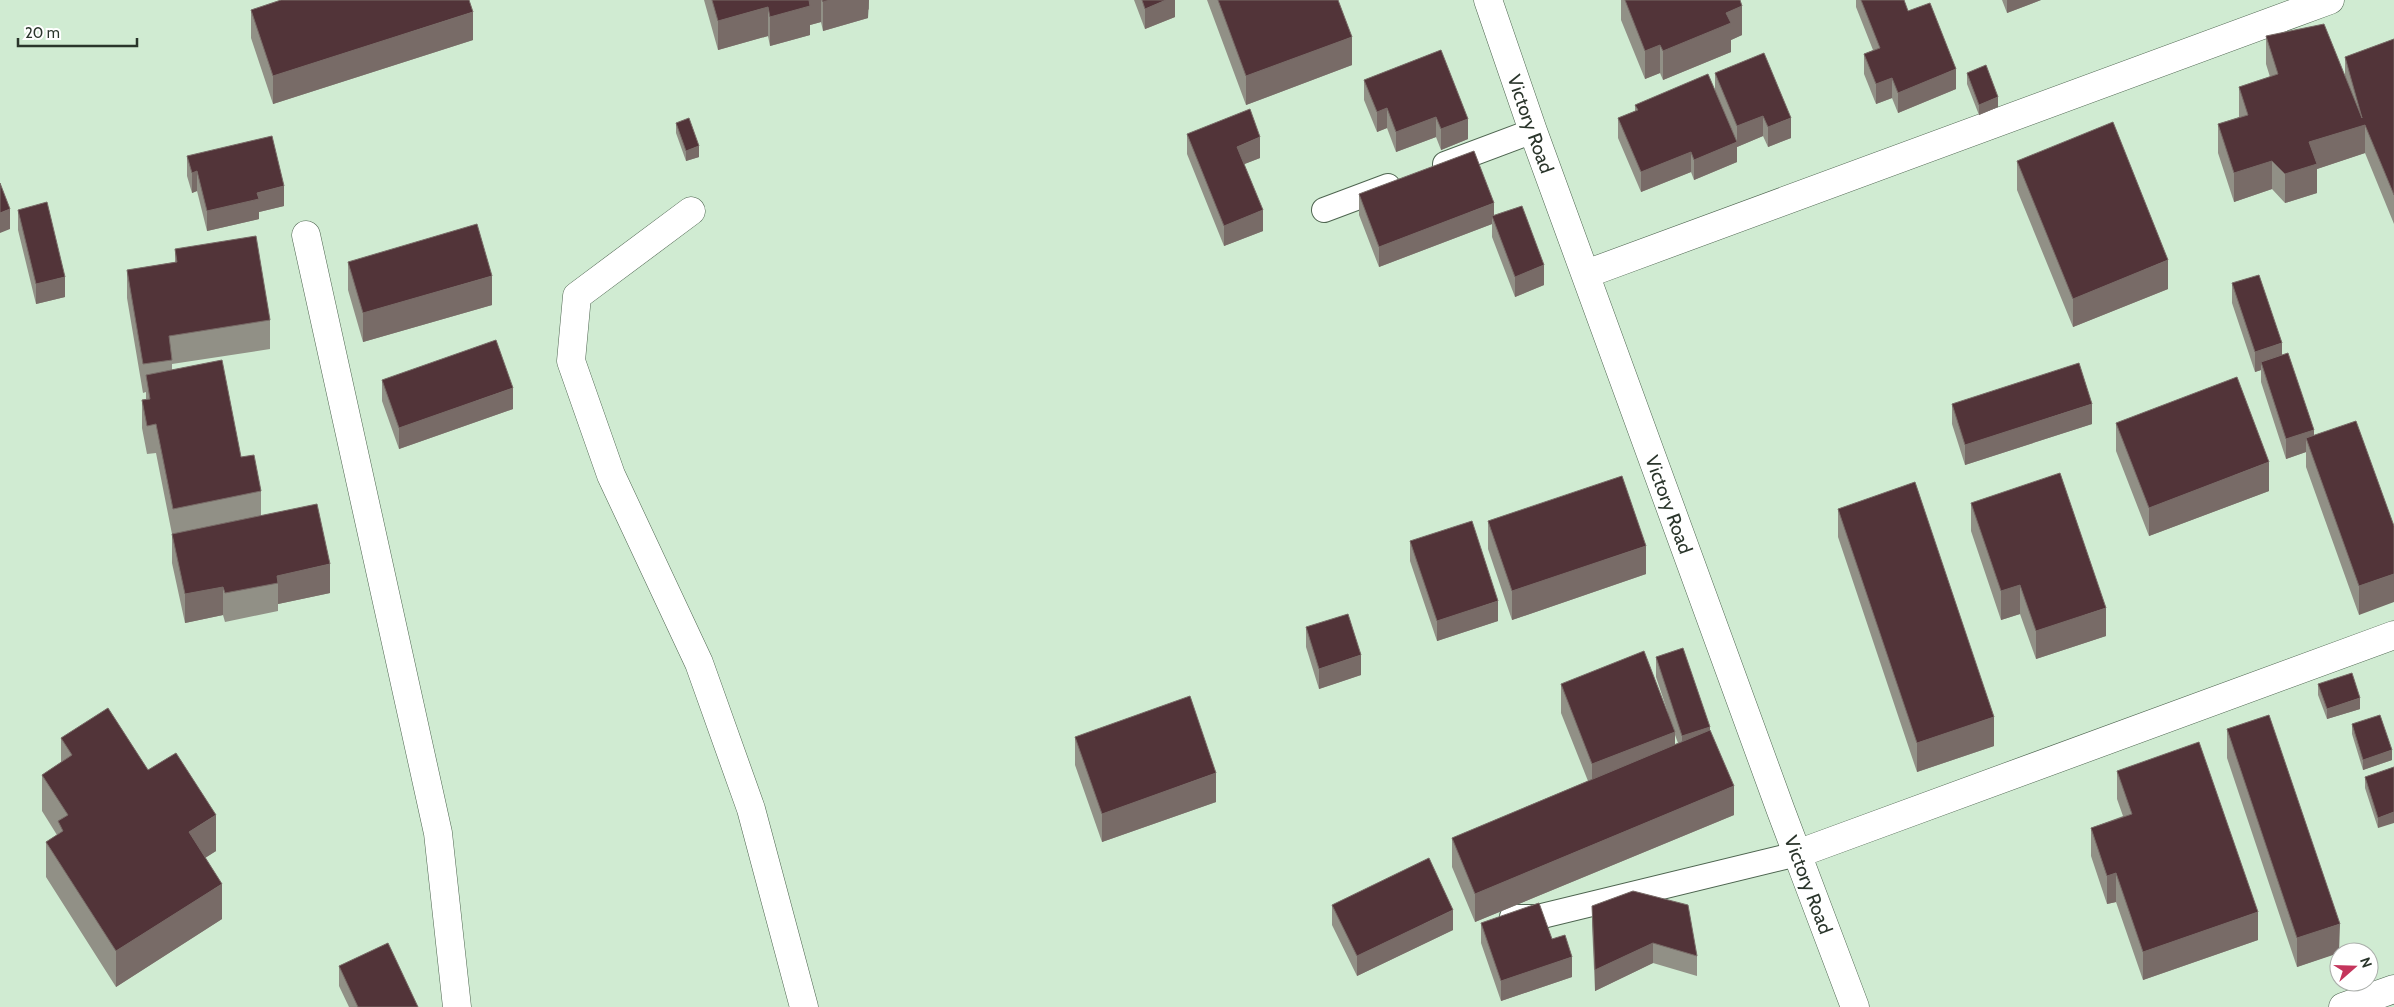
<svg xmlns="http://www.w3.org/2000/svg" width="2394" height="1007" viewBox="0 0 2394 1007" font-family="Cabin,sans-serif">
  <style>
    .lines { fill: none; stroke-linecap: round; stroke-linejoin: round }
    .service-casing { stroke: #4e6550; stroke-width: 26 }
    .minor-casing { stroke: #4e6550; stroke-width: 29 }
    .service { stroke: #fff; stroke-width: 24 }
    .minor { stroke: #fff; stroke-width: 28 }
    .wall { fill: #919086; fill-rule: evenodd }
    .shaded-wall { fill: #786b67 }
    .building { fill: #523439; stroke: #786b67 }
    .labels { text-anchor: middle; stroke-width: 5; stroke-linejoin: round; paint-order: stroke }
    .street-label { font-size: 19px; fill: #2a352b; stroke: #fff }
  </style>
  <rect width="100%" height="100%" fill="#d0ebd2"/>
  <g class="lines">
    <defs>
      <path id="service" d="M 1445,164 L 1533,131
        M 1324,210 L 1388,186
        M 1512,917 L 1538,917 L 1797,854"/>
      <g id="minor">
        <path id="s1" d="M 1488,0 L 1533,131 L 1781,811 L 1855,1007"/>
        <path d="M 691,211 L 577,296 L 571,361 L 611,475 L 699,663 L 751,809 L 804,1007"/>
        <path d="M 306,235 L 438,833 L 457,1007"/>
        <path d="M 1586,274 L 2330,0"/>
        <path d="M 1797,854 L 2394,635"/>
        <path d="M 2343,1007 L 2394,989"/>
      </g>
    </defs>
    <!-- service casing -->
    <use href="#service" class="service-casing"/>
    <!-- minor casing -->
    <use href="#minor" class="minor-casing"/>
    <!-- service -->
    <use href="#service" class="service"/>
    <!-- minor -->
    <use href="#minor" class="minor"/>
  </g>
  <!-- wall -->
  <path class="wall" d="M 704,0 L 869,0 L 869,9 L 868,10 L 868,18 L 823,31 L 821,22 L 810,25 L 810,35 L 770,46 L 768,36 L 718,50 Z
    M 1134,0 L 1175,0 L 1175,17 L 1145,29 Z
    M 1207,0 L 1338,0 L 1352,65 L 1246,105 Z
    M 1621,0 L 1740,0 L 1742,35 L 1731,40 L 1731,52 L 1663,80 L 1660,73 L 1645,79 L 1621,20 Z
    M 1856,0 L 1904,0 L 1908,11 L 1956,89 L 1898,113 L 1892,98 L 1876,104 L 1864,74 L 1864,54 L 1873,50 L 1856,7 Z
    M 2002,0 L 2041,0 L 2007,13 Z
    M 251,10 L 473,40 L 273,104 L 251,38 Z
    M 2266,36 L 2345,76 L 2345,57 L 2394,39 L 2394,224 L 2365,153 L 2317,169 L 2317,193 L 2285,203 L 2272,189 L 2234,202 L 2218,153 L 2218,124 L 2239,117 L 2239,87 L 2270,77 L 2266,64 Z
    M 1441,50 L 1468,139 L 1441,150 L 1436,137 L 1396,152 L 1387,128 L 1377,132 L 1364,100 L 1364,80 Z
    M 1715,73 L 1791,138 L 1768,147 L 1763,136 L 1737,147 L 1737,145 L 1737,162 L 1694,180 L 1691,172 L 1641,192 L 1618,138 L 1618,118 L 1635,111 L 1635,105 L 1715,91 Z
    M 1967,73 L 1998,107 L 1979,115 L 1967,84 Z
    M 676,123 L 699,157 L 686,161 L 676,133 Z
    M 1187,134 L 1260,158 L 1244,164 L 1263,231 L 1224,246 L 1187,154 Z
    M 187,156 L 284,206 L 259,212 L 259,219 L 207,231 L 197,191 L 192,193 L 187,176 Z
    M 2017,161 L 2168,289 L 2073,327 L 2017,190 Z
    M 1359,194 L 1494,216 L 1544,285 L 1515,297 L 1492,237 L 1492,224 L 1379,267 L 1359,215 Z
    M 18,210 L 65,297 L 36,304 L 18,230 Z
    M 175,249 L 270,320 L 270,349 L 172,364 L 172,370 L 241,457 L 261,491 L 261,516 L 330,593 L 278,604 L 278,611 L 225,622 L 223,615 L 185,623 L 172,563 L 172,534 L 156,453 L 147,454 L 142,428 L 142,400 L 146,399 L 146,392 L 143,393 L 127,298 L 127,270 L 175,262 Z
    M 348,262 L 492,305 L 363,342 L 348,290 Z
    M 2232,283 L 2282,355 L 2314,436 L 2394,526 L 2359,615 L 2306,467 L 2306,452 L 2286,459 L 2261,382 L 2261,370 L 2255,372 L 2232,303 Z
    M 382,380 L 513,409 L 399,449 L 382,401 Z
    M 1952,404 L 2092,424 L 1965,465 L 1952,424 Z
    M 2116,423 L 2269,491 L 2149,536 L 2116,451 Z
    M 1971,503 L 2106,636 L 2036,659 L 2020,614 L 2001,620 L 1971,531 Z
    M 1838,509 L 1994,746 L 1917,772 L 1838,537 Z
    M 1488,521 L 1646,574 L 1512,620 L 1488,549 Z
    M 1410,541 L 1498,621 L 1437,641 L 1410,561 Z
    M 1306,627 L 1361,675 L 1319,689 L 1306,647 Z
    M 1656,657 L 1710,730 L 1734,815 L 1475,922 L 1452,867 L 1452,838 L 1588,781 L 1561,713 L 1561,684 L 1668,713 L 1656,677 ZM 1675,735 L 1678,743 L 1675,744 Z
    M 2318,684 L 2360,709 L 2327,719 L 2318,695 Z
    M 2352,724 L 2392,760 L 2363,770 L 2352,734 Z
    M 2227,729 L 2340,952 L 2297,967 L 2227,758 Z
    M 1075,737 L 1216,802 L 1102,842 L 1075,765 Z
    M 61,738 L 148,770 L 216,851 L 205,858 L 222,919 L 116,987 L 46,877 L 46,842 L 57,835 L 42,811 L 42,775 L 61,762 Z
    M 2394,767 L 2378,828 L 2365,788 L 2365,777 Z
    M 2117,771 L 2258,940 L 2143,980 L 2116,902 L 2107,904 L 2091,856 L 2091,828 L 2123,816 L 2117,799 Z
    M 1332,905 L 1453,930 L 1357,976 L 1332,925 Z
    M 1592,906 L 1697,956 L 1697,976 L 1653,963 L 1595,991 L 1592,926 Z
    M 1481,923 L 1552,939 L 1572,977 L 1501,1001 L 1481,943 Z
    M 339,966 L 418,1007 L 349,1007 L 339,986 Z"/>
  <!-- shaded-wall -->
  <path class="shaded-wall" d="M 808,0 L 821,0 L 821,22 L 810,25 L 810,35 L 770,46 L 770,17 Z
    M 830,0 L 869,0 L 868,18 L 823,31 L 823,2 Z
    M 1166,0 L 1175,0 L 1175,17 L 1145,29 L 1145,9 Z
    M 2007,0 L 2041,0 L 2007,13 Z
    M 1742,6 L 1742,35 L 1731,40 L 1731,52 L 1663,80 L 1663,51 L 1726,13 Z
    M 768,7 L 768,36 L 718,50 L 718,21 Z
    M 473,12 L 473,40 L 273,104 L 273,76 Z
    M 1352,37 L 1352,65 L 1246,105 L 1246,76 Z
    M 1660,45 L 1660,73 L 1645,79 L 1645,51 Z
    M 1956,69 L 1956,89 L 1898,113 L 1898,93 Z
    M 1892,78 L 1892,98 L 1876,104 L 1876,84 Z
    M 1998,97 L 1998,107 L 1979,115 L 1979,105 Z
    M 1387,108 L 1387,128 L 1377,132 L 1377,112 Z
    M 1763,116 L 1763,136 L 1737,147 L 1737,126 Z
    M 1436,117 L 1436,137 L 1396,152 L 1396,132 Z
    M 1791,118 L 1791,138 L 1768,147 L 1768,127 Z
    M 1468,119 L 1468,139 L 1441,150 L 1441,129 Z
    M 2365,125 L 2365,153 L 2317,169 L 2317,193 L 2285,203 L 2285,174 L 2309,142 Z
    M 1260,137 L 1260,158 L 1237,167 L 1237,147 Z
    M 1737,142 L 1737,162 L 1694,180 L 1694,160 Z
    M 699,146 L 699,157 L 686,161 L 686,151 Z
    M 1691,152 L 1691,172 L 1641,192 L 1641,172 Z
    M 2272,161 L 2272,189 L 2234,202 L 2234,173 Z
    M 197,171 L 197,191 L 192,193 L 192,173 Z
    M 284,186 L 284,206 L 259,212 L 259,219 L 207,231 L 207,211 L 257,193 Z
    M 1494,203 L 1494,222 L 1492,216 L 1492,224 L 1379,267 L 1379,247 Z
    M 10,209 L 10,229 L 0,233 L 0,213 Z
    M 1263,210 L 1263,231 L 1224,246 L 1224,226 Z
    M 2168,260 L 2168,289 L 2073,327 L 2073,299 Z
    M 1544,265 L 1544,285 L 1515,297 L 1515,277 Z
    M 492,276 L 492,305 L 363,342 L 363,313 Z
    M 65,277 L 65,297 L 36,304 L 36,284 Z
    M 2282,343 L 2282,363 L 2261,362 L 2261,370 L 2255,372 L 2255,352 Z
    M 513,388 L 513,409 L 399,449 L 399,428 Z
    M 2092,404 L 2092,424 L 1965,465 L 1965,445 Z
    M 2314,430 L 2314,450 L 2306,438 L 2306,452 L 2286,459 L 2286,439 Z
    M 2269,462 L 2269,491 L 2149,536 L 2149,508 Z
    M 1646,546 L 1646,574 L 1512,620 L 1512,591 Z
    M 330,564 L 330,593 L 278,604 L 278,583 L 277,576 Z
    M 2394,574 L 2394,602 L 2359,615 L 2359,586 Z
    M 2020,585 L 2020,614 L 2001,620 L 2001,591 Z
    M 223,587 L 223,615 L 185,623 L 185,594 Z
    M 1498,601 L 1498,621 L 1437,641 L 1437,621 Z
    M 2106,608 L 2106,636 L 2036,659 L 2036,631 Z
    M 1361,655 L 1361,675 L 1319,689 L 1319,669 Z
    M 2360,698 L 2360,709 L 2327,719 L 2327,709 Z
    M 1994,717 L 1994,746 L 1917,772 L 1917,743 Z
    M 1710,727 L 1710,747 L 1682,756 L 1682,736 Z
    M 1675,732 L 1675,760 L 1592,792 L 1592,764 Z
    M 2392,750 L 2392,760 L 2363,770 L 2363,760 Z
    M 1216,773 L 1216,802 L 1102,842 L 1102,814 Z
    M 1734,786 L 1734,815 L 1475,922 L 1475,894 Z
    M 2394,812 L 2394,823 L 2378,828 L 2378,818 Z
    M 216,815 L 216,851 L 189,868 L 189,832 Z
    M 2116,873 L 2116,902 L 2107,904 L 2107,876 Z
    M 222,884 L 222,919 L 116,987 L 116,951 Z
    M 1453,910 L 1453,930 L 1357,976 L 1357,956 Z
    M 2258,912 L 2258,940 L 2143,980 L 2143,952 Z
    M 2340,924 L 2339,953 L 2297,967 L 2297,938 Z
    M 1653,943 L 1653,963 L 1595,991 L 1595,970 Z
    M 1572,957 L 1572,977 L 1501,1001 L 1501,981 Z"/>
  <!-- building -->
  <path class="building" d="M 281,0 L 469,0 L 473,12 L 273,76 L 251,10 Z
    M 712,0 L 809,0 L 810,6 L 770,17 L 768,7 L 718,21 Z
    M 822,0 L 830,0 L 823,2 Z
    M 1142,0 L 1166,0 L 1145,9 Z
    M 1218,0 L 1338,0 L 1352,37 L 1246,76 Z
    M 1625,0 L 1740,0 L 1742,6 L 1726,13 L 1731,23 L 1663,51 L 1660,45 L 1645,51 Z
    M 1861,0 L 1904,0 L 1908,11 L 1930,3 L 1956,69 L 1898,93 L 1892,78 L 1876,84 L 1864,54 L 1880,48 Z
    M 2324,24 L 2362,118 L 2345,57 L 2394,39 L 2394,195 L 2365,125 L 2309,142 L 2317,164 L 2285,174 L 2272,161 L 2234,173 L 2218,124 L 2248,115 L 2239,87 L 2278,74 L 2266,36 Z
    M 1441,50 L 1468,119 L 1441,129 L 1436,117 L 1396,132 L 1387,108 L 1377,112 L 1364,80 Z
    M 1764,53 L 1791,118 L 1768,127 L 1763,116 L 1737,126 L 1715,73 Z
    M 1986,65 L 1998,97 L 1979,105 L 1967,73 Z
    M 1708,74 L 1737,142 L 1694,160 L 1691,152 L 1641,172 L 1618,118 L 1638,110 L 1635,105 Z
    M 1250,109 L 1260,137 L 1237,147 L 1263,210 L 1224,226 L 1187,134 Z
    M 689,118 L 699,146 L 686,151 L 676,123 Z
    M 2113,122 L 2168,260 L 2073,299 L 2017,161 Z
    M 272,136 L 284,186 L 257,193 L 259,199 L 207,211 L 197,171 L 192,173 L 187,156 Z
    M 1474,151 L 1494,203 L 1379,247 L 1359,194 Z
    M 0,183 L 10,209 L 0,213 Z
    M 47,202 L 65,277 L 36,284 L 18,210 Z
    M 1522,206 L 1544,265 L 1515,277 L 1492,216 Z
    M 477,224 L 492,276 L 363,313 L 348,262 Z
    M 256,236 L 270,320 L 169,336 L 172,360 L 143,364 L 127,270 L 177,262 L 175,249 Z
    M 2259,275 L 2282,343 L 2255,352 L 2232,283 Z
    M 496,340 L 513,388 L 399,428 L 382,380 Z
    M 2288,353 L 2314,430 L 2286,439 L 2261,362 Z
    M 222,360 L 241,457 L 254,455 L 261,491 L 173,509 L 156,424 L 147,426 L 142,400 L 150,399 L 146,375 Z
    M 2079,363 L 2092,404 L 1965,445 L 1952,404 Z
    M 2237,377 L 2269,462 L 2149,508 L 2116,423 Z
    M 2356,421 L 2394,526 L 2394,574 L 2359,586 L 2306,438 Z
    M 2060,473 L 2106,608 L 2036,631 L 2020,585 L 2001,591 L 1971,503 Z
    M 1622,476 L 1646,546 L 1512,591 L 1488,521 Z
    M 1915,482 L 1994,717 L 1917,743 L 1838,509 Z
    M 317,504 L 330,564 L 277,576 L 278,583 L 225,593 L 223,587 L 185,594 L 172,534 Z
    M 1472,521 L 1498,601 L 1437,621 L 1410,541 Z
    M 1348,614 L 1361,655 L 1319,669 L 1306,627 Z
    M 1683,648 L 1710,727 L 1682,736 L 1656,657 Z
    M 1644,651 L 1675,732 L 1592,764 L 1561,684 Z
    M 2352,673 L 2360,698 L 2327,709 L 2318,684 Z
    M 1190,696 L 1216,773 L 1102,814 L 1075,737 Z
    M 108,708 L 148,770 L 176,753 L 216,815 L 189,832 L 222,884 L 116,951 L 46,842 L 63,831 L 58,821 L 68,815 L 42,775 L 72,755 L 61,738 Z
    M 2269,715 L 2340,924 L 2297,938 L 2227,729 Z
    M 2380,715 L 2392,750 L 2363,760 L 2352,724 Z
    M 1710,730 L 1734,786 L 1475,894 L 1452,838 Z
    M 2199,742 L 2258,912 L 2143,952 L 2116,873 L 2107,876 L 2091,828 L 2132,814 L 2117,771 Z
    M 2394,767 L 2394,812 L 2378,818 L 2365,777 Z
    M 1429,858 L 1453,910 L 1357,956 L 1332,905 Z
    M 1633,891 L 1688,905 L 1697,956 L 1653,943 L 1595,970 L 1592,906 Z
    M 1539,903 L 1552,939 L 1565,935 L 1572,957 L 1501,981 L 1481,923 Z
    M 388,943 L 418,1007 L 358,1007 L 339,966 Z"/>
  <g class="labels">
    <!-- street labels -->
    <g class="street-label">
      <text dy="7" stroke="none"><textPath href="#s1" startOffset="131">Victory Road</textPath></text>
      <text dy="7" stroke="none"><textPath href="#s1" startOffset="536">Victory Road</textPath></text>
      <text dy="7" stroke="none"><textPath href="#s1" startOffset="941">Victory Road</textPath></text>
    </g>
  </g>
  <!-- north arrow -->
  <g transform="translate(2354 967) rotate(70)"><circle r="24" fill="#ffffff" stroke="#aaaeaa"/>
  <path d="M0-4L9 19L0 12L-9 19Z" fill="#c4355c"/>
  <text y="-8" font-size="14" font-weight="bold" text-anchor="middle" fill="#2a352b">N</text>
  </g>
  <!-- scale -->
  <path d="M18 38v8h119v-8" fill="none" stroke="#2a352b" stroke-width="2.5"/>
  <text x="25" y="38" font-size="15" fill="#2a352b" stroke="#ffffff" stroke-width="4" paint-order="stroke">20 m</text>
</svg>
